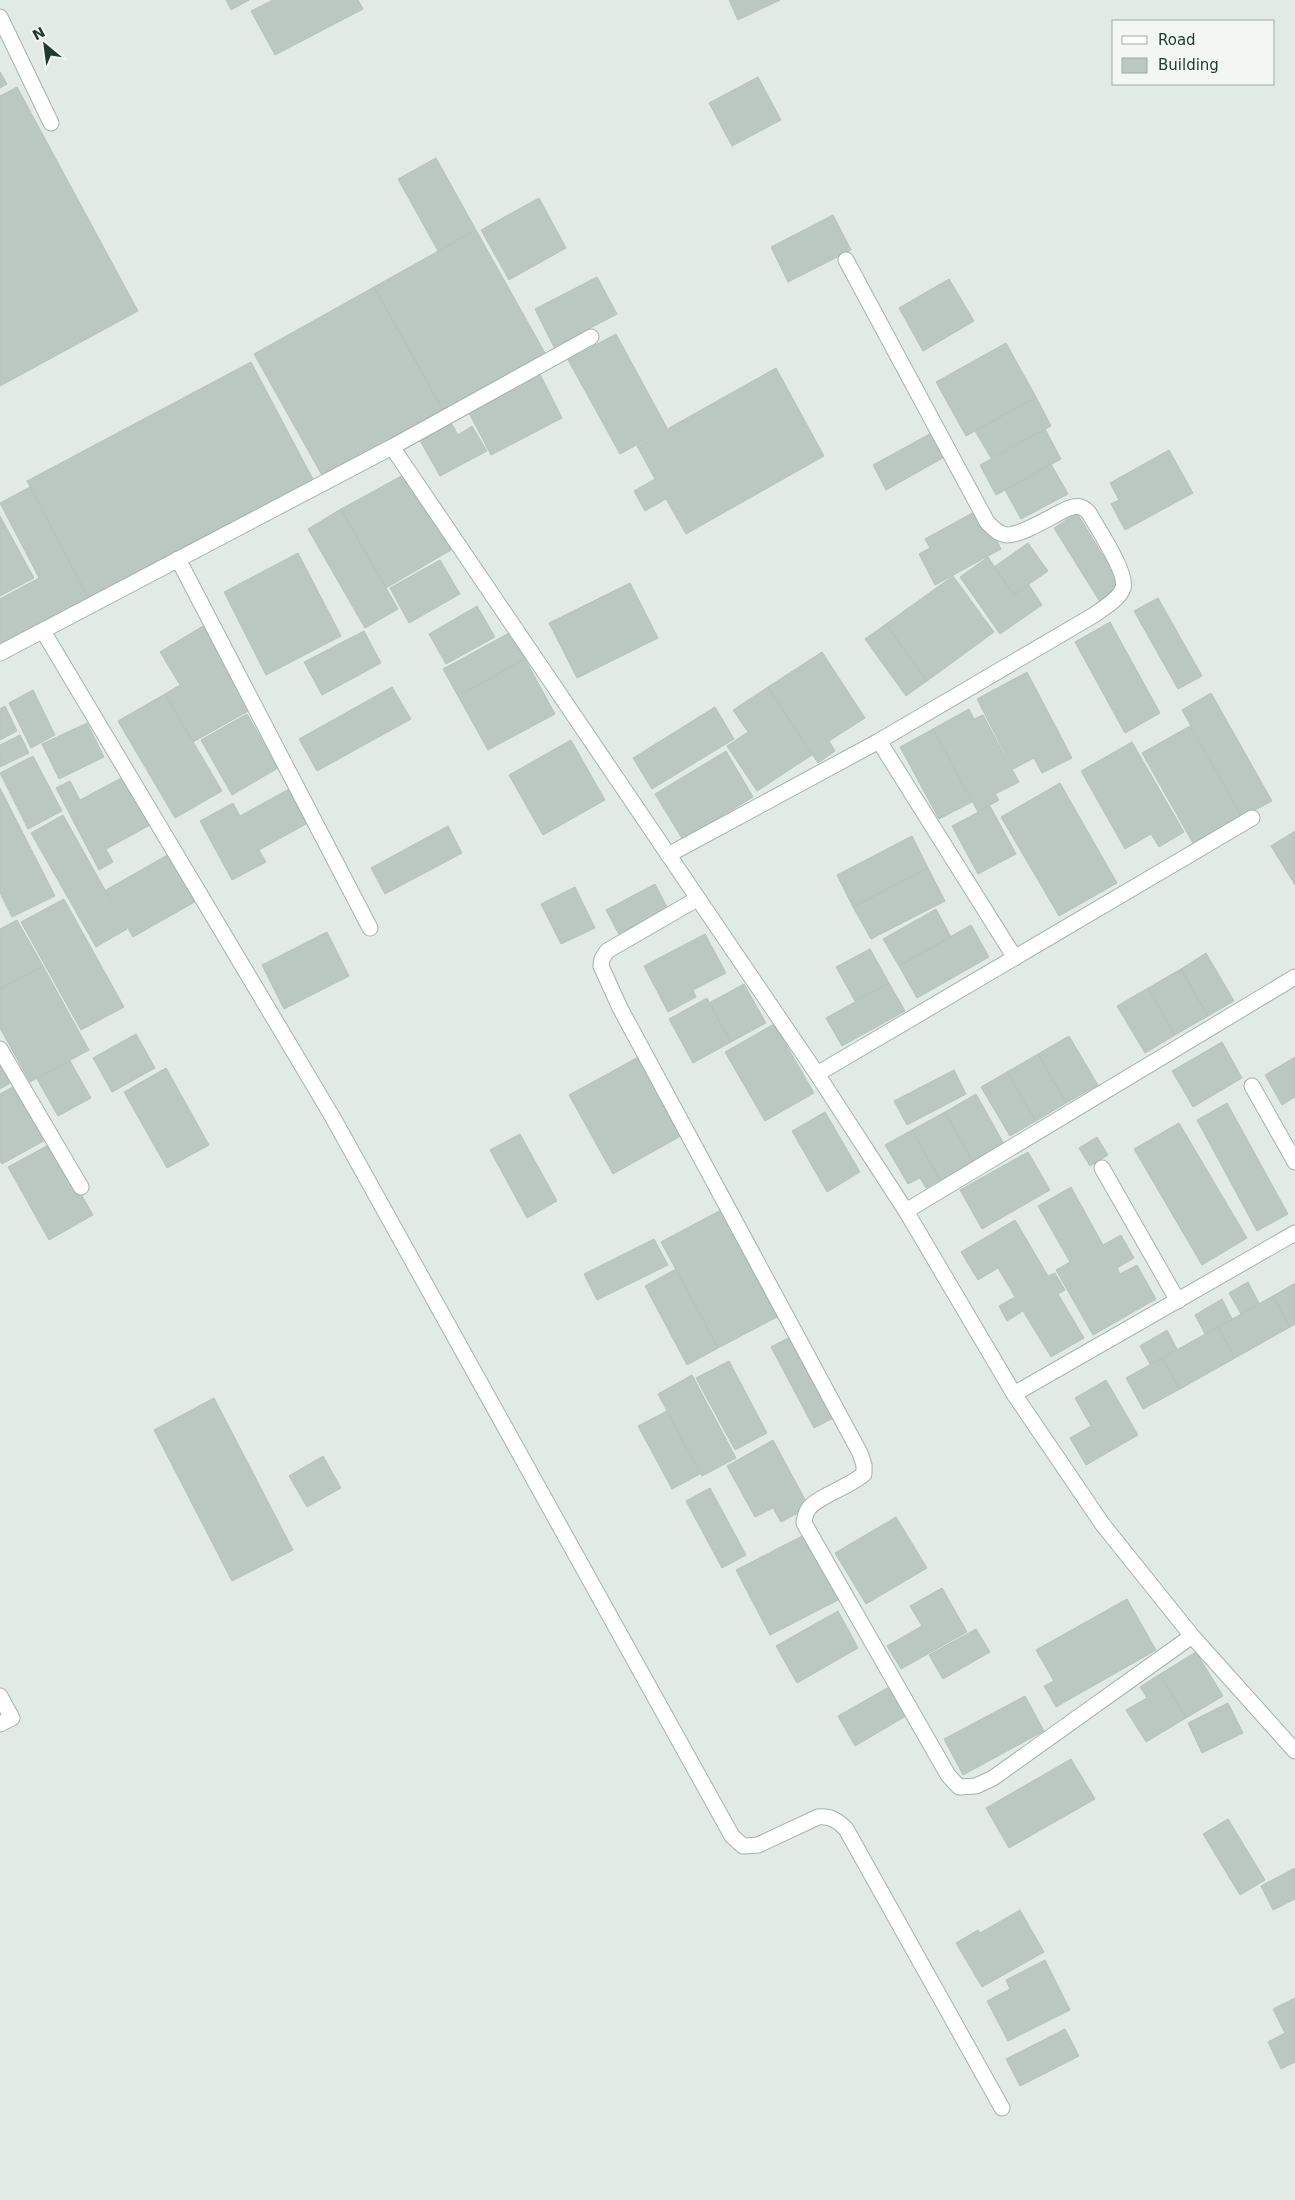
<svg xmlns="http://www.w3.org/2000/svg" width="1295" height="2200" viewBox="0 0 1295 2200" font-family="'DejaVu Sans',sans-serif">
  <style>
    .building { fill: #bac8c1; stroke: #b5c3bc }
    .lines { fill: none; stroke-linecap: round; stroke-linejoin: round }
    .minor-casing { stroke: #a5b2ac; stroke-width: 17 }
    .minor { stroke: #fff; stroke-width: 15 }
  </style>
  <rect width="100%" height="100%" fill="#e2eae6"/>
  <!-- building -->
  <path class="building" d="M 226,0 L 249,0 L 231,10 Z
    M 273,0 L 358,0 L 363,9 L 275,55 L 251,11 Z
    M 729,0 L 780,0 L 738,20 Z
    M 0,72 L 7,84 L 0,88 Z
    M 758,77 L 781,120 L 732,146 L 709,103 Z
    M 17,87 L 138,311 L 0,386 L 0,96 Z
    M 436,158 L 476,230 L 438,251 L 398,179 Z
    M 539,198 L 566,248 L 509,280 L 481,230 Z
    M 833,215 L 851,250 L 788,282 L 771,247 Z
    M 476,230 L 545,353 L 443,410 L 374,287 Z
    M 597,277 L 617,314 L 554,347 L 535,309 Z
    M 949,279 L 974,321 L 923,351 L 899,308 Z
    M 374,287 L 443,410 L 323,477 L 254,354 Z
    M 616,334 L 667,428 L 620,454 L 568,360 Z
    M 1006,343 L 1036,397 L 966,436 L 936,382 Z
    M 251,362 L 316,485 L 91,603 L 27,481 Z
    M 776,368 L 824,456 L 686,534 L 666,499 L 645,511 L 634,491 L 655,479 L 637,446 Z
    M 540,374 L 562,418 L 491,455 L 468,411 Z
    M 1036,397 L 1051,426 L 991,458 L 975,431 Z
    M 449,419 L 458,435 L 472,426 L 487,451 L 440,476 L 418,437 Z
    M 1045,429 L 1061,459 L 996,495 L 980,465 Z
    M 935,431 L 948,455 L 886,490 L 873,465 Z
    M 1169,450 L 1193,493 L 1125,530 L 1111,504 L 1119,500 L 1110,483 Z
    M 1051,464 L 1068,494 L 1021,519 L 1005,490 Z
    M 407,473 L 451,550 L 386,588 L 341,509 Z
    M 30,487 L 91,603 L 0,651 L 0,599 L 39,578 L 0,503 Z
    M 341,509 L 398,609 L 365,628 L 308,529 Z
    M 976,511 L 985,518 L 1001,549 L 935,585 L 919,554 L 930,548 L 925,539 Z
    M 1077,513 L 1123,588 L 1100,602 L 1054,528 Z
    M 0,516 L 34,578 L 0,596 Z
    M 1028,543 L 1048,571 L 1014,595 L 994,567 Z
    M 298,553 L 341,636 L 266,675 L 224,592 Z
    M 988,557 L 1014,595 L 1029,585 L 1042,605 L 1000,634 L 960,577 Z
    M 440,560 L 460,594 L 409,623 L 390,588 Z
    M 953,576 L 994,632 L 927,681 L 886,624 Z
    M 630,583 L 658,638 L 577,678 L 549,623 Z
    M 1158,598 L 1202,676 L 1178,689 L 1134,611 Z
    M 477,606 L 495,637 L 446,664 L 429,634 Z
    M 1110,622 L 1160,713 L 1125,733 L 1075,642 Z
    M 886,624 L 927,681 L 906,696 L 865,639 Z
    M 203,626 L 252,709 L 193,742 L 165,694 L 180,685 L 160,652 Z
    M 364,631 L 381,663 L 322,695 L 304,662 Z
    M 511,632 L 525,659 L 458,696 L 443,669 Z
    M 822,652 L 865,718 L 829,741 L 835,751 L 818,763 L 768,687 Z
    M 525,659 L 555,714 L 488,750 L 458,696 Z
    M 1027,672 L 1072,758 L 1042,773 L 1034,758 L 1013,769 L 977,699 Z
    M 392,687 L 411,719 L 317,771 L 299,739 Z
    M 768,687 L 812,755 L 757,791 L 727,746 L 748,732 L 733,710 Z
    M 33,690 L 55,735 L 31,748 L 9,703 Z
    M 1211,693 L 1272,801 L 1242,817 L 1182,710 Z
    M 165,694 L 222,791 L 175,818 L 118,721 Z
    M 5,706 L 17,731 L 0,740 L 0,709 Z
    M 715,707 L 734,739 L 652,789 L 633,758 Z
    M 969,709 L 974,719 L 983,715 L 1019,782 L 995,794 L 999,800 L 978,812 L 933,729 Z
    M 247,714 L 278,768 L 232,795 L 201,740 Z
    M 87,723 L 104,757 L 59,779 L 42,744 Z
    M 1190,726 L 1242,817 L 1194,845 L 1142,753 Z
    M 933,729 L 972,802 L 939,819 L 900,747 Z
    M 20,735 L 29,753 L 0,767 L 0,745 Z
    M 571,740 L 605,800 L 543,835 L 509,775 Z
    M 1132,742 L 1184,832 L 1159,847 L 1151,834 L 1125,849 L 1081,771 Z
    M 726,751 L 753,797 L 683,840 L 655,794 Z
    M 33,756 L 62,811 L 28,829 L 0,773 Z
    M 125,776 L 150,825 L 106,849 L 113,862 L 99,870 L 56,788 L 70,781 L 80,800 Z
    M 1060,783 L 1117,883 L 1059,916 L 1001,817 Z
    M 0,788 L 55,896 L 12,917 L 0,893 Z
    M 289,789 L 308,823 L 259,850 L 266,862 L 232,880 L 200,821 L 233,803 L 240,816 Z
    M 990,806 L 1016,854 L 978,874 L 952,826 Z
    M 63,815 L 127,929 L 96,947 L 31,833 Z
    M 448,826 L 462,853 L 385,894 L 371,868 Z
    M 1295,831 L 1295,885 L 1271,846 Z
    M 912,836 L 928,868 L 853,907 L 837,875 Z
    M 171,853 L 198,900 L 133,937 L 106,890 Z
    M 928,868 L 945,901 L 871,939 L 853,907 Z
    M 655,884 L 670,913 L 621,938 L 606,910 Z
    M 575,887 L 595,928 L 561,944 L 541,904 Z
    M 64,899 L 124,1007 L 81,1030 L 21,922 Z
    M 936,909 L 951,937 L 899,966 L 883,939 Z
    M 17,920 L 43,966 L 0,989 L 0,929 Z
    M 971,925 L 989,957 L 917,998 L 899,966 Z
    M 327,932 L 349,976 L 284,1009 L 262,965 Z
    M 705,934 L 726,973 L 693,990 L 696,997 L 668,1012 L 644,966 Z
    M 870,949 L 889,983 L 855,1001 L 836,967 Z
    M 1206,953 L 1234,1001 L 1208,1016 L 1181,969 Z
    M 43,966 L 89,1050 L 30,1082 L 0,1028 L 0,989 Z
    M 1181,969 L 1208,1016 L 1175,1035 L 1148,988 Z
    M 889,983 L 905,1011 L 842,1046 L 826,1018 Z
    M 744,984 L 766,1023 L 731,1042 L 709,1003 Z
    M 1148,988 L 1175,1035 L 1145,1053 L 1117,1006 Z
    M 707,998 L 731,1042 L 693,1063 L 669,1019 Z
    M 774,1024 L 814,1093 L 765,1121 L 725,1052 Z
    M 136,1034 L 155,1068 L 112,1092 L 93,1058 Z
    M 1069,1036 L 1098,1085 L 1066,1103 L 1038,1054 Z
    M 1222,1042 L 1242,1078 L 1193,1107 L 1172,1071 Z
    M 1038,1054 L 1066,1103 L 1036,1121 L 1007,1072 Z
    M 0,1055 L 14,1081 L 0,1089 Z
    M 642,1055 L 686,1133 L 613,1174 L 569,1095 Z
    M 1295,1057 L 1295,1097 L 1282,1105 L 1265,1075 Z
    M 70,1061 L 91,1098 L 58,1116 L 37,1079 Z
    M 166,1068 L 209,1145 L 167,1168 L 124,1092 Z
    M 954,1070 L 966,1094 L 907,1125 L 894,1101 Z
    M 1007,1072 L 1036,1121 L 1010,1136 L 981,1087 Z
    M 18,1084 L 47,1139 L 2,1164 L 0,1161 L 0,1094 Z
    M 976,1094 L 1004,1144 L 973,1162 L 945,1112 Z
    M 1227,1103 L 1288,1214 L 1257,1231 L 1197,1120 Z
    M 825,1112 L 860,1172 L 827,1192 L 792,1131 Z
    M 945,1112 L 973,1162 L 940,1180 L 912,1130 Z
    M 1179,1123 L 1247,1238 L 1202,1265 L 1134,1149 Z
    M 912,1130 L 940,1180 L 926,1188 L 920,1178 L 908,1184 L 885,1145 Z
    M 520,1134 L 557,1201 L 527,1218 L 490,1150 Z
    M 1097,1137 L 1108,1155 L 1090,1166 L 1079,1148 Z
    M 52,1143 L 93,1215 L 49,1240 L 8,1167 Z
    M 1028,1152 L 1050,1190 L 982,1229 L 960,1190 Z
    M 1071,1187 L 1103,1245 L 1121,1235 L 1134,1258 L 1117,1268 L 1120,1274 L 1137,1265 L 1156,1299 L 1093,1335 L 1056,1270 L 1070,1262 L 1038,1206 Z
    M 723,1209 L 779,1316 L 718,1348 L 661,1242 Z
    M 1015,1220 L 1048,1276 L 1055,1273 L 1065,1290 L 1058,1294 L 1084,1338 L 1051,1357 L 1023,1311 L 1007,1321 L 999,1306 L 1015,1297 L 998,1268 L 978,1280 L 961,1252 Z
    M 654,1239 L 668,1265 L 597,1300 L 584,1274 Z
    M 676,1269 L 718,1348 L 687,1365 L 645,1286 Z
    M 1248,1282 L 1259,1303 L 1241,1314 L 1229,1293 Z
    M 1295,1283 L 1295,1324 L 1290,1327 L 1273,1296 Z
    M 1273,1296 L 1290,1327 L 1235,1358 L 1218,1327 Z
    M 1222,1299 L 1232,1319 L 1205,1334 L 1195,1315 Z
    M 1218,1327 L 1235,1358 L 1180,1389 L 1162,1358 Z
    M 1167,1330 L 1177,1349 L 1150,1364 L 1140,1346 Z
    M 794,1335 L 837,1416 L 814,1428 L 771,1347 Z
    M 1162,1358 L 1180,1389 L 1143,1409 L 1126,1378 Z
    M 729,1361 L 767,1433 L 735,1450 L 696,1378 Z
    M 692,1375 L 736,1458 L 702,1476 L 658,1394 Z
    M 1106,1380 L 1138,1435 L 1086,1465 L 1070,1438 L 1091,1426 L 1075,1398 Z
    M 214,1398 L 293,1550 L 232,1581 L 154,1430 Z
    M 667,1411 L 700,1474 L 672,1489 L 638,1426 Z
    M 773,1440 L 809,1507 L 781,1522 L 773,1508 L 755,1517 L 727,1466 Z
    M 323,1456 L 341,1488 L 307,1507 L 289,1476 Z
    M 710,1488 L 746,1555 L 722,1568 L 686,1501 Z
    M 896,1517 L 927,1568 L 866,1604 L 835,1553 Z
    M 806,1534 L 840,1599 L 770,1635 L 736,1570 Z
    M 942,1588 L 967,1632 L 901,1669 L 887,1646 L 922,1626 L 910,1606 Z
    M 1127,1599 L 1156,1650 L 1056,1707 L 1044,1686 L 1054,1681 L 1036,1650 Z
    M 838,1611 L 858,1648 L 797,1683 L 776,1646 Z
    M 976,1629 L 990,1652 L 943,1679 L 929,1655 Z
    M 1196,1652 L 1223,1696 L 1186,1718 L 1160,1674 Z
    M 1160,1674 L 1186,1718 L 1146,1742 L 1126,1710 L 1147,1698 L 1140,1687 Z
    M 889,1687 L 906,1716 L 855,1746 L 838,1716 Z
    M 1025,1696 L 1044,1731 L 963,1775 L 944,1739 Z
    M 1228,1703 L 1243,1733 L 1202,1753 L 1188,1723 Z
    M 1071,1759 L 1095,1799 L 1009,1848 L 986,1808 Z
    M 1228,1819 L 1265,1880 L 1240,1895 L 1203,1834 Z
    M 1295,1868 L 1295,1899 L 1273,1910 L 1261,1886 Z
    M 1020,1910 L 1044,1952 L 982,1987 L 956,1943 L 978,1930 L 980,1933 Z
    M 1045,1960 L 1070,2010 L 1008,2041 L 987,2001 L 1010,1989 L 1006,1980 Z
    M 1295,1998 L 1295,2062 L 1281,2069 L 1268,2042 L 1285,2033 L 1273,2009 Z
    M 1065,2029 L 1079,2056 L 1020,2086 L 1006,2059 Z"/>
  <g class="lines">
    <defs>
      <path id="minor" d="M 0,17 L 51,123
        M 392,447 L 591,337
        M 178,559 L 370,928
        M 43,631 L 332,1116 L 732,1836 L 743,1846 L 758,1845 L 818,1817 C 831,1816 837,1820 846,1829 L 1002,2108
        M 0,653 L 392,447 L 817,1074 L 906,1211 L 1014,1394 L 1103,1525 L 1192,1636 L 1295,1751
        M 879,741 L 1015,958
        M 668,855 L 879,741 L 1094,615 C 1103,608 1119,600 1123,588 C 1128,573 1097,528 1089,513 C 1083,506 1078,505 1069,508 C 1053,515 1023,535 1007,535 C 998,534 993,528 987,522 L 846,260
        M 697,899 L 607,951 L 602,959 L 601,966 L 620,1008 L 860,1453 L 864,1465 L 864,1474 C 849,1487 819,1496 809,1508 C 805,1513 805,1517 804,1523 L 948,1775 L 959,1787 L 976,1786 L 993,1778 L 1192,1636
        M 0,1049 L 81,1187
        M 817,1074 L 1252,818
        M 1252,1086 L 1295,1162
        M 1102,1168 L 1178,1301
        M 906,1211 L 1295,977
        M 1014,1394 L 1295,1233
        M 0,1696 L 12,1718 L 0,1724"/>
    </defs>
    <!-- minor casing -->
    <use href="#minor" class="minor-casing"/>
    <!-- minor -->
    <use href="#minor" class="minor"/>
  </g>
  <!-- legend -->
  <rect x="1112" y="20" width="162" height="65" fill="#f2f7f4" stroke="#9faba6"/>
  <rect x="1122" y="36" width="25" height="8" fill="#ffffff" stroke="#9faba6"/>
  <text x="1158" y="45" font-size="15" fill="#233a32">Road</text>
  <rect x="1122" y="58" width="25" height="15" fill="#bac8c1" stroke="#9faba6"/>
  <text x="1158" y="70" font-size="15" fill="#233a32">Building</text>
  <!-- north arrow -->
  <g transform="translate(45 45) rotate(331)" stroke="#f2f7f4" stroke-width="4" paint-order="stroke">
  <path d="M0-4L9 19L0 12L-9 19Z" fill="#233a32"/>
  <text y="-8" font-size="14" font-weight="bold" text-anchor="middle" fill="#233a32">N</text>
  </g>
</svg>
